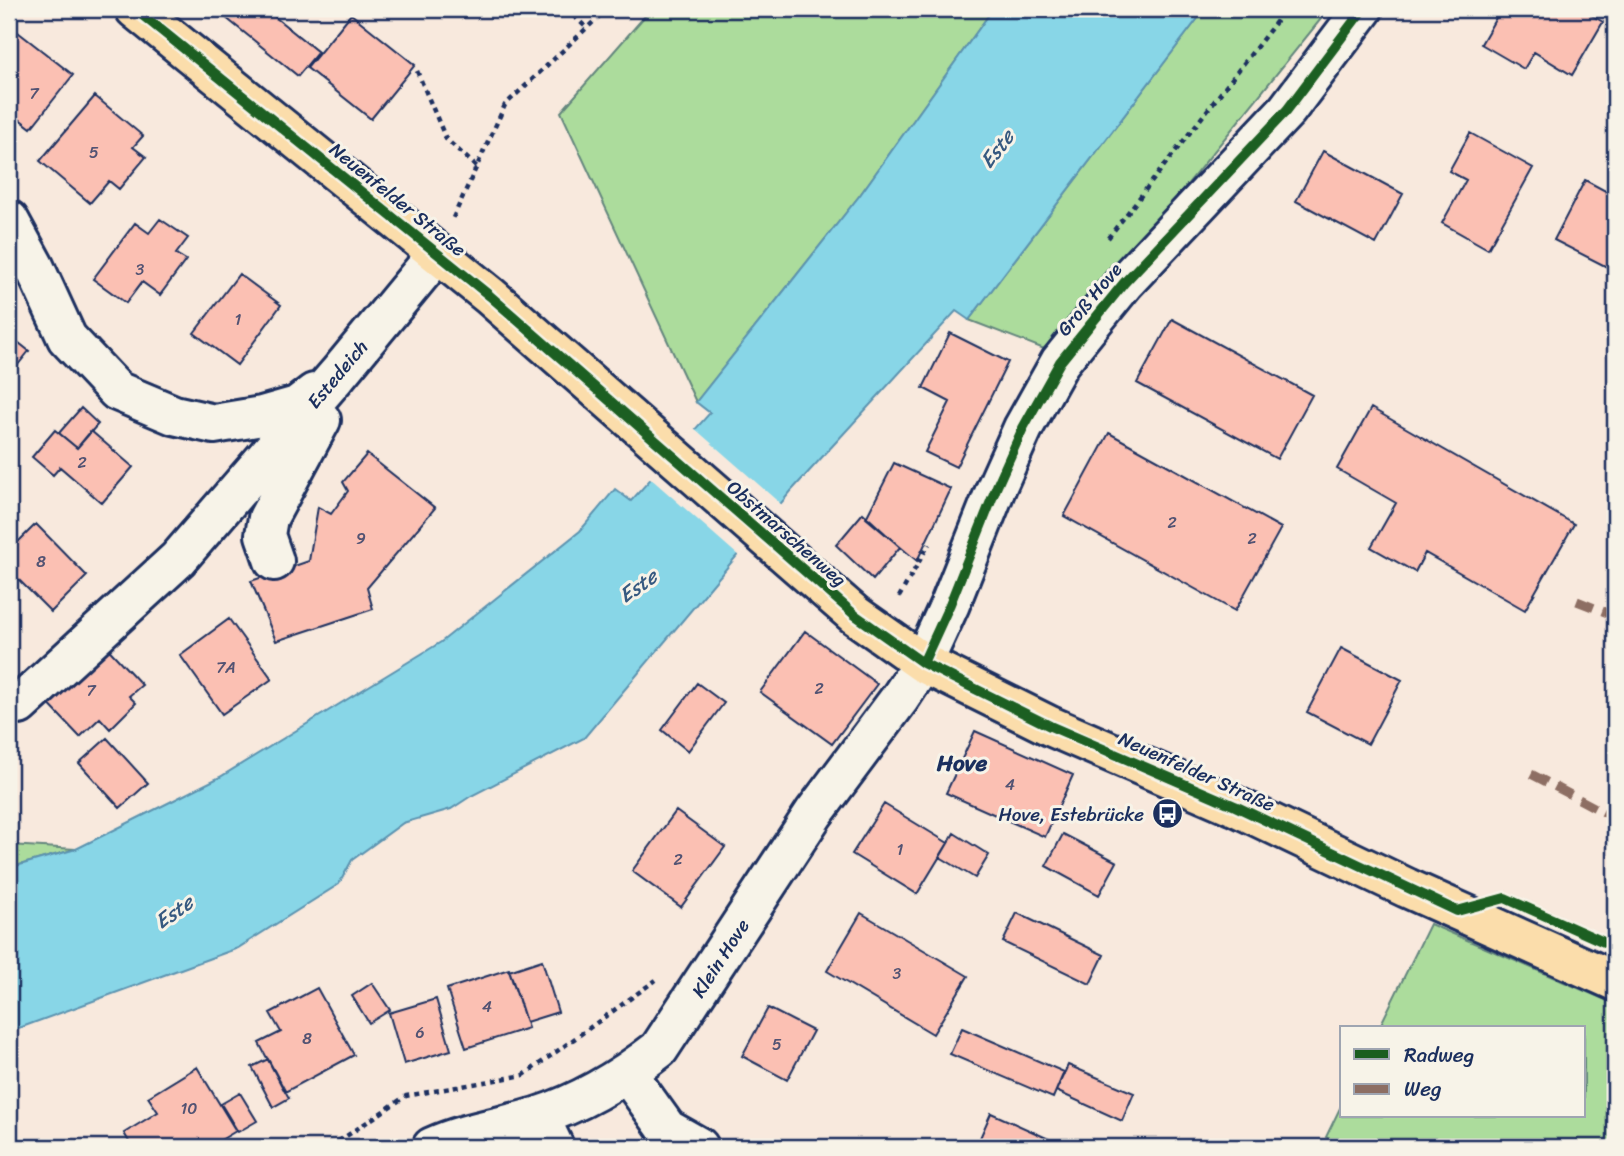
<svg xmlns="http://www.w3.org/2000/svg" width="1624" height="1156" viewBox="0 0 1624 1156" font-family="Sriracha,sans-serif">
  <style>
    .green { fill: #acdc9c; stroke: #64867d; stroke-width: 2 }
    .water { fill: #88d6e7; stroke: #5c93b0; stroke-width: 2 }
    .pier { fill: #f8e9dd }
    .building { fill: #fbc0b3; stroke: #1b2f5e; stroke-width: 2 }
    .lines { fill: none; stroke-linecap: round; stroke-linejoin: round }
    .minor-casing { stroke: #1b2f5e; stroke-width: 44 }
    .major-casing { stroke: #1b2f5e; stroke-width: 44 }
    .path { stroke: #1b2f5e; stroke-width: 4.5; stroke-dasharray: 5 5; stroke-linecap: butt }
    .minor { stroke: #f7f3e8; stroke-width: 38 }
    .major { stroke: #fbddab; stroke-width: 38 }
    .quiet { stroke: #8d6e63; stroke-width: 9; stroke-dasharray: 18 9; stroke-linecap: butt }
    .cycleway-casing { stroke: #f7f3e8; stroke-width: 15 }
    .cycleway { stroke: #1b5e20; stroke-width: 10 }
    .labels { text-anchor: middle; stroke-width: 6; stroke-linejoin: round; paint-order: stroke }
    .number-label { font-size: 16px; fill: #535373 }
    .street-label { font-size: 19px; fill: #1b2f5e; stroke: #f7f3e8 }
    .poi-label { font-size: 19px; fill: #1b2f5e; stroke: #f7f3e8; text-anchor: end }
    .water-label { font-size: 21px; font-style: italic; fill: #365980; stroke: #f7f3e8 }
    .quarter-label { font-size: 23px; font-weight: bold; fill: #1b2f5e; stroke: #f7f3e8 }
  </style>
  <rect width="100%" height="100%" fill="#f8e9dd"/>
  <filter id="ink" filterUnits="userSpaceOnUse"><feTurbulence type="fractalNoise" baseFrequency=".0143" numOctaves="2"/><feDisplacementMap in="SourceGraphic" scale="14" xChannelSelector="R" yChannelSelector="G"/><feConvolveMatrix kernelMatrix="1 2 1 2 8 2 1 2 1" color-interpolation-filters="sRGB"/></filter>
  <g filter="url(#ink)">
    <!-- green -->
    <path class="green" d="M 651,9 L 993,9 L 860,195 L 696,402 L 561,112 Z
      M 1205,9 L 1329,9 L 1052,352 L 969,320 Z
      M 9,845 L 76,849 L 9,868 Z
      M 1430,924 L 1615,1004 L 1615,1147 L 1343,1147 L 1326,1137 L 1342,1104 L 1342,1116 L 1584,1116 L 1584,1028 L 1379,1028 Z"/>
    <!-- water -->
    <path class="water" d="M 993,9 L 1205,9 L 969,320 L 956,311 L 792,490 L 584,738 L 471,796 L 451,809 L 403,823 L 352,860 L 339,884 L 238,948 L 22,1027 L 9,1030 L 9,868 L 76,849 L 220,777 L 441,642 L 580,531 L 615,489 L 631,501 L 710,413 L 696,402 L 860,195 Z"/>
    <!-- pier -->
    <path class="pier" d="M 693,427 L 783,506 L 740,557 L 648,476 Z"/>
    <!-- building -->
    <path class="building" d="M 215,9 L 265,9 L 318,52 L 298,76 Z
      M 1501,9 L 1581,9 L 1603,22 L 1572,75 L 1534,52 L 1524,69 L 1481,44 Z
      M 351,14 L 415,65 L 371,119 L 307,68 Z
      M 14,29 L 73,75 L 31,128 L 9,111 L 9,35 Z
      M 95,96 L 143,136 L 133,147 L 146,157 L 119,189 L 109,181 L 90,203 L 40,161 Z
      M 1470,133 L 1533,168 L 1488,249 L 1442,223 L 1466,180 L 1449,171 Z
      M 1323,151 L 1403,194 L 1376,244 L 1296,201 Z
      M 1585,180 L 1615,196 L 1615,271 L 1554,240 Z
      M 160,219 L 188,238 L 176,254 L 186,260 L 160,295 L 142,282 L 126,303 L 93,279 L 135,223 L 149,233 Z
      M 239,274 L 281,305 L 237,365 L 194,333 Z
      M 1172,319 L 1312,395 L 1277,459 L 1137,383 Z
      M 950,333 L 1008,362 L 956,467 L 925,452 L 950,402 L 923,388 Z
      M 9,335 L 29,351 L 9,376 Z
      M 81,408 L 98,424 L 77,448 L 59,433 Z
      M 1371,408 L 1574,524 L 1525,610 L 1425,553 L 1415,572 L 1371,547 L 1396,503 L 1337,469 Z
      M 55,430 L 77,448 L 91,431 L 133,467 L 102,503 L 60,467 L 53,475 L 32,457 Z
      M 1109,433 L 1281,528 L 1235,611 L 1064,516 Z
      M 367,454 L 435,508 L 367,588 L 373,609 L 276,641 L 251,581 L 309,561 L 318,507 L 331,514 L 348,491 L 343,482 Z
      M 894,463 L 951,489 L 917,561 L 866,518 Z
      M 863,513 L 900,547 L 873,580 L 836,545 Z
      M 36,524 L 87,576 L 51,612 L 9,570 L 9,551 Z
      M 229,619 L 272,679 L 222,714 L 180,655 Z
      M 805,631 L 877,684 L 832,744 L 760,692 Z
      M 100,640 L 142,685 L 129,696 L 136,703 L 110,729 L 100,718 L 80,737 L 41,696 Z
      M 1341,648 L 1402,680 L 1368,744 L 1307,712 Z
      M 697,683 L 724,703 L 688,751 L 662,730 Z
      M 975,731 L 1073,775 L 1045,837 L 946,793 Z
      M 107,738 L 148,783 L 120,808 L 79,763 Z
      M 884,804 L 948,843 L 917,894 L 852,854 Z
      M 676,811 L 725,847 L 681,907 L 632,871 Z
      M 954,833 L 989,855 L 975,878 L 940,857 Z
      M 1063,834 L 1117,862 L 1099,895 L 1046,866 Z
      M 861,913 L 968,976 L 933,1034 L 827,971 Z
      M 1017,913 L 1104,955 L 1090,984 L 1003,942 Z
      M 542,960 L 558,1012 L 526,1022 L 509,971 Z
      M 509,969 L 528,1028 L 466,1048 L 447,989 Z
      M 372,983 L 390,1010 L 369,1023 L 352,996 Z
      M 317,988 L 354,1055 L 285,1092 L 259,1043 L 281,1032 L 270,1013 Z
      M 436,999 L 451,1050 L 404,1064 L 389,1013 Z
      M 768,1008 L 813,1031 L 787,1080 L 742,1056 Z
      M 962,1028 L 1064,1072 L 1053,1098 L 950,1054 Z
      M 268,1059 L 289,1098 L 273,1107 L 252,1067 Z
      M 1068,1065 L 1134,1093 L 1122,1121 L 1056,1091 Z
      M 197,1067 L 236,1131 L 209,1147 L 132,1147 L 124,1133 L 158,1112 L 148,1097 Z
      M 240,1093 L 257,1121 L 238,1132 L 221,1104 Z
      M 991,1113 L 1049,1139 L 1046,1147 L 976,1147 Z"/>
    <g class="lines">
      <defs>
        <path id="minor" d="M 9,220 L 34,266 L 67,338 L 117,391 L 174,415 L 214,424 L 262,416 L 297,406 L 314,393
          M 274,561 L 265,535 L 268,518 L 321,420
          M 19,705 L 178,559 L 338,374 L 437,254
          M 627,1073 L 667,1129 L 699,1147
          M 539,1116 L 554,1147
          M 432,1147 C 465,1132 502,1127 536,1117 C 581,1103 622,1078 659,1049 L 814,813 L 900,698 L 923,663 L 950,604 L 997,486 L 1023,428 L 1060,362 L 1124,283 L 1287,110 L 1363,9"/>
        <path id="major" d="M 135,9 L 490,296 L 855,615 L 923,663 L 1050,726 L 1235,806 L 1407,888 L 1615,981"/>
      </defs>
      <!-- minor casing -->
      <use href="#minor" class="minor-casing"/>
      <!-- major casing -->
      <use href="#major" class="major-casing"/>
      <!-- path -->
      <path class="path" d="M 566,9 L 588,29
        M 417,71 L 446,139 L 477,167
        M 453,218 L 505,105 L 607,9
        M 1108,238 L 1286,9
        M 899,597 L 929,544
        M 330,1147 L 406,1096 L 524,1075 L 656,980"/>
      <!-- minor -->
      <use href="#minor" class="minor"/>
      <!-- major -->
      <use href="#major" class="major"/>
      <!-- quiet -->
      <path class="quiet" d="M 1577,601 L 1615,616
        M 1531,774 L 1615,818"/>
      <defs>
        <path id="cycleway" d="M 135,9 L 490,296 L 855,615 L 923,663 L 1050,726 L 1235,806 L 1457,911 L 1505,898 L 1615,947
          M 923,663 L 950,604 L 997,486 L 1023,428 L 1060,362 L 1124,283 L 1287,110 L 1363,9"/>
      </defs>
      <!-- cycleway casing -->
      <use href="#cycleway" class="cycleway-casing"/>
      <!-- cycleway -->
      <use href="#cycleway" class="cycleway"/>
    </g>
  </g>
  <!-- icons -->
  <defs>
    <symbol id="bus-disc" viewBox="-11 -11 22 22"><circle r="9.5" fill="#1b2f5e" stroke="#f7f3e8"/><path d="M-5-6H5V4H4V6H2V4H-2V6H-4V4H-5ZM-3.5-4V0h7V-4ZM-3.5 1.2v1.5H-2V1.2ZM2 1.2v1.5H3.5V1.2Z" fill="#fff"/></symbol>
  </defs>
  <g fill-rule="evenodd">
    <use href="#bus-disc" x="1150" y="796" width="35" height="35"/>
  </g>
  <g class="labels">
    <!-- number labels -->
    <g class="number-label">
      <text x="34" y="99">7</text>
      <text x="94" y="158">5</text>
      <text x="140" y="275">3</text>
      <text x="238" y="325">1</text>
      <text x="82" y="468">2</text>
      <text x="1172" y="528">2</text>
      <text x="361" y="544">9</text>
      <text x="1252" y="544">2</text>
      <text x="41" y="567">8</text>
      <text x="226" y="673">7A</text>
      <text x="819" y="694">2</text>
      <text x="91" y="696">7</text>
      <text x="1010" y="790">4</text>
      <text x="900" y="855">1</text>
      <text x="678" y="865">2</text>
      <text x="897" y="979">3</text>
      <text x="487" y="1012">4</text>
      <text x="420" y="1038">6</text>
      <text x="307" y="1044">8</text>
      <text x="777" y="1050">5</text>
      <text x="189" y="1114">10</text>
    </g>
    <!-- street labels -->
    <g class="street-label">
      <text transform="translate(398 199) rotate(39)" y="7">Neuenfelder Straße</text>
      <text transform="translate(1089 299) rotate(-50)" y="7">Groß Hove</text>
      <text transform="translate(337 374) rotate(-50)" y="7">Estedeich</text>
      <text transform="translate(787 533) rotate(41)" y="7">Obstmarschenweg</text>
      <text transform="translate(1197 771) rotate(24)" y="7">Neuenfelder Straße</text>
      <text transform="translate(720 958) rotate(-57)" y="7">Klein Hove</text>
    </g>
    <!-- poi labels -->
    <g class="poi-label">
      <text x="1144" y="821">Hove, Estebrücke</text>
    </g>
    <!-- water labels -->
    <g class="water-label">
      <text transform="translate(997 149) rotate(-52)" y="7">Este</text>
      <text transform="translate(638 586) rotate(-35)" y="7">Este</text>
      <text transform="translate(174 912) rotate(-35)" y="7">Este</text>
    </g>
    <!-- quarter labels -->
    <g class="quarter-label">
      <text x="962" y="771">Hove</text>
    </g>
  </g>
  <!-- margin -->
  <rect width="1624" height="1156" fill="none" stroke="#f7f3e8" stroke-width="35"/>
  <rect x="18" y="18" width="1589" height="1121" fill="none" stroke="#1b2f5e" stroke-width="2.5" filter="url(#ink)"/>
  <!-- legend -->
  <rect x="1340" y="1026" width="245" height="91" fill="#f7f3e8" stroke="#9fa5b1" stroke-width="2"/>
  <rect x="1354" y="1049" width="35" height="10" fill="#1b5e20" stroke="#9fa5b1" stroke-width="2"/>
  <text x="1404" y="1062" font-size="21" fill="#1b2f5e">Radweg</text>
  <rect x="1354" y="1084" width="35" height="10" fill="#8d6e63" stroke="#9fa5b1" stroke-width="2"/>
  <text x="1404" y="1096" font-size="21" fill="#1b2f5e">Weg</text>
</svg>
